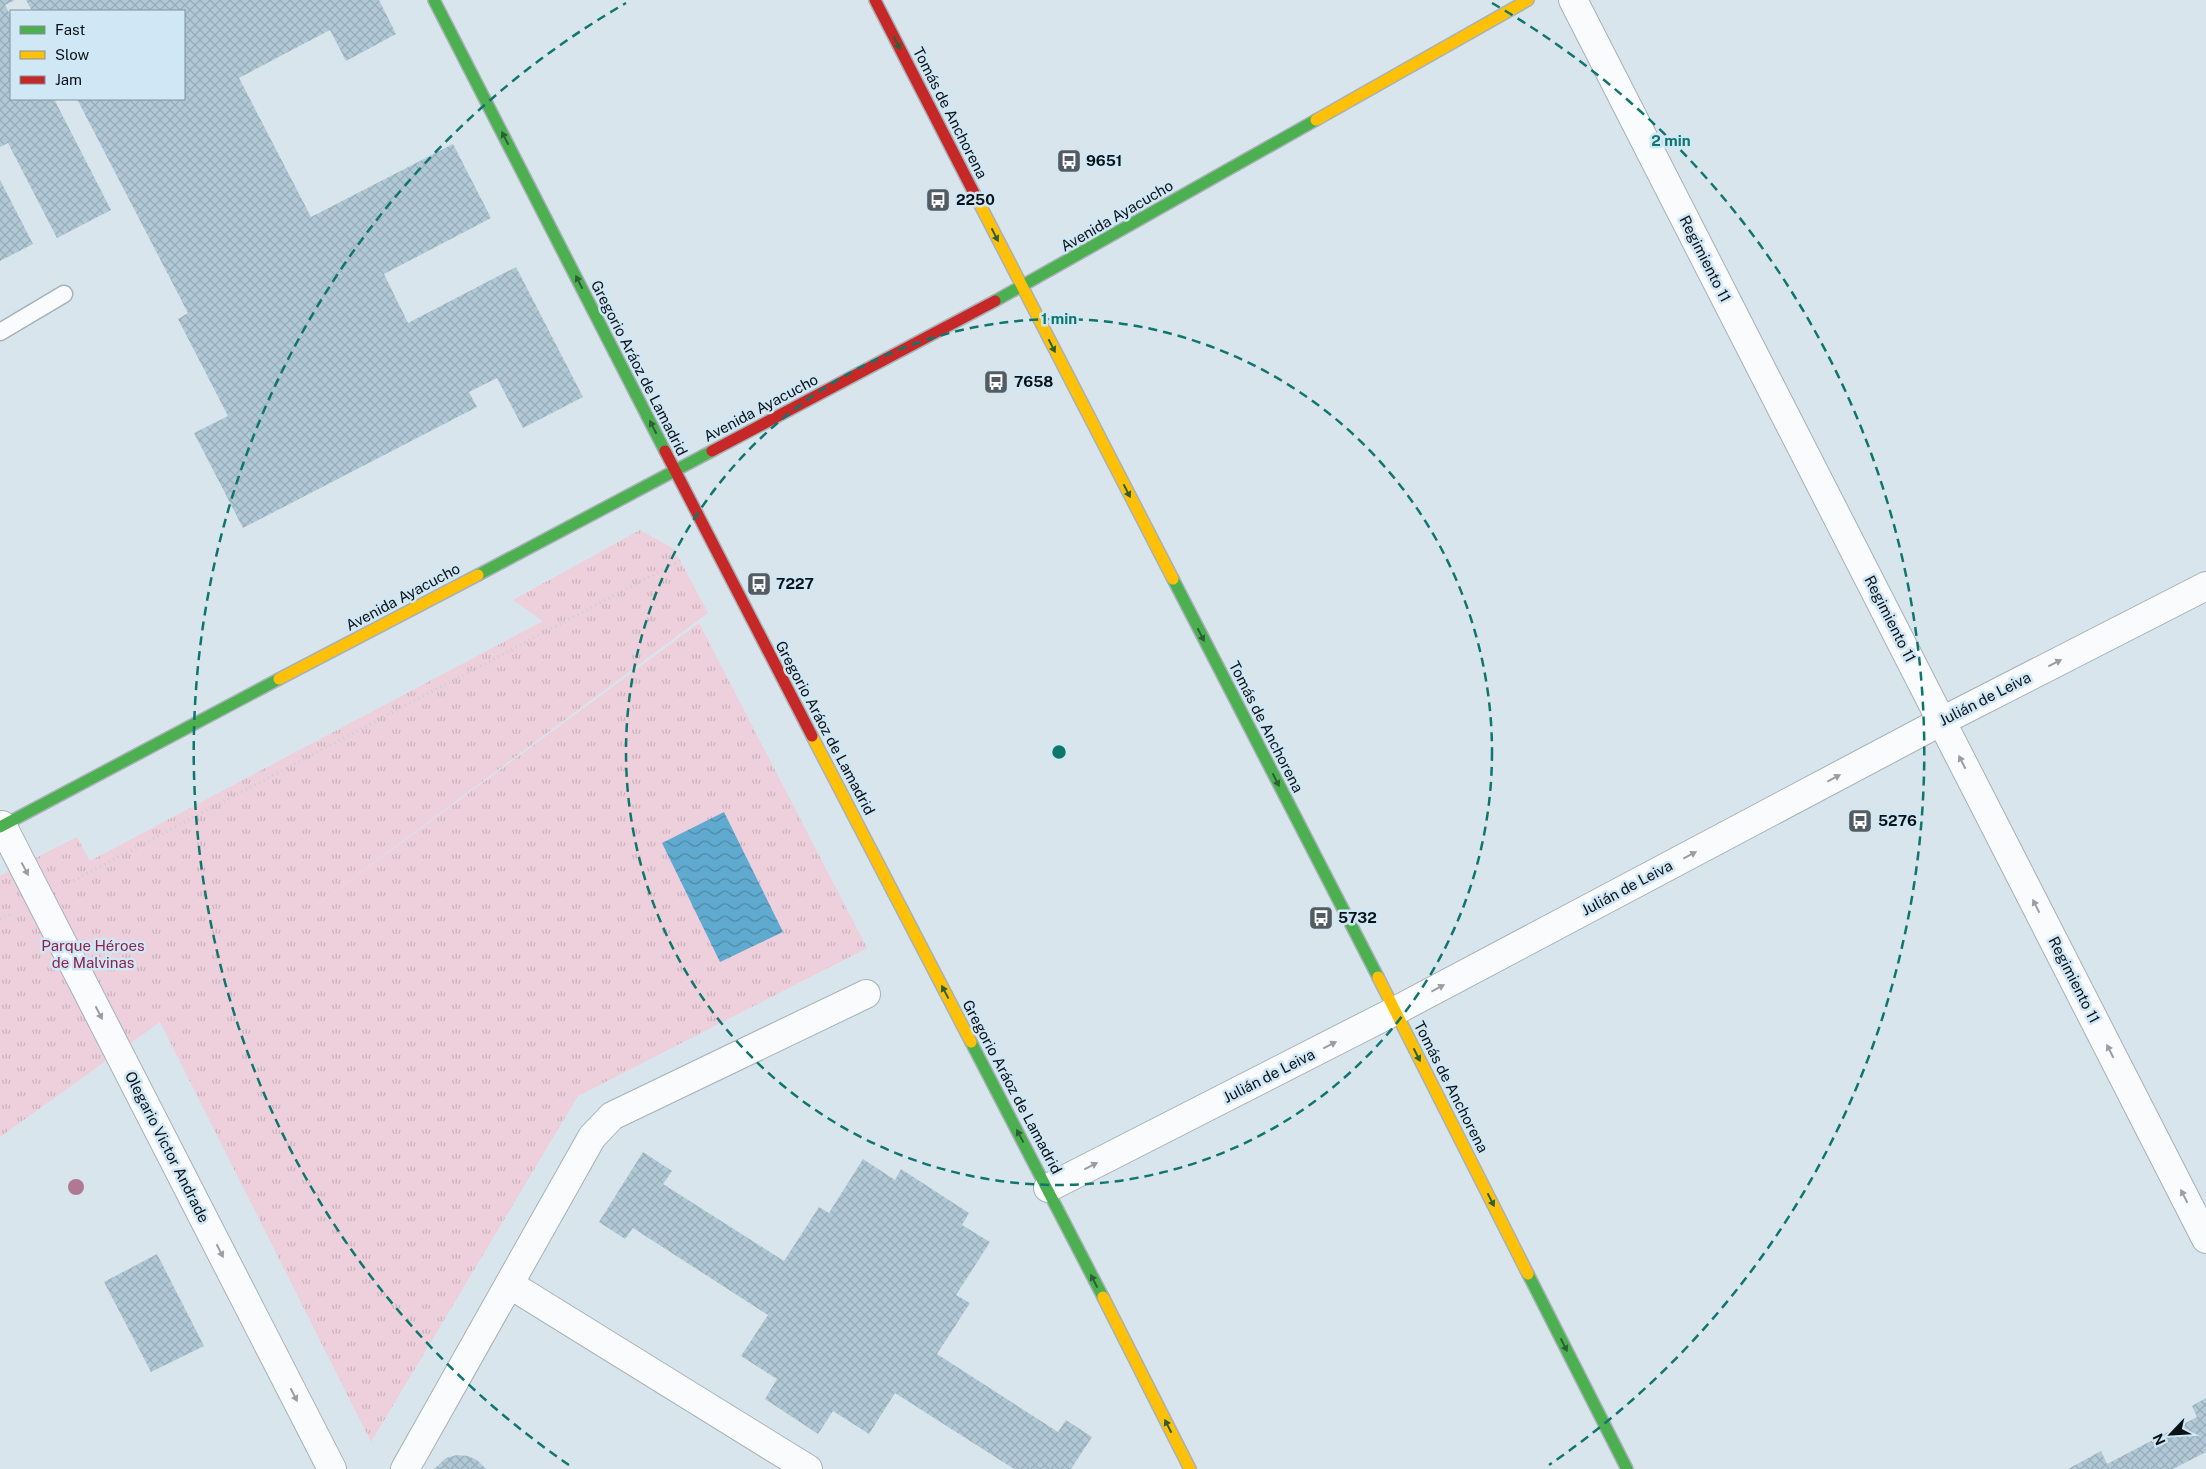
<svg xmlns="http://www.w3.org/2000/svg" width="2206" height="1469" viewBox="0 0 2206 1469" font-family="'Public Sans',sans-serif">
  <style>
    .park { fill: url(#park-tufts) }
    .water { fill: url(#water-waves) }
    .building { fill: url(#building-cross-hatch) }
    .lines { fill: none; stroke-linecap: round; stroke-linejoin: round }
    .lane-casing { stroke: #a7b1b7; stroke-width: 19 }
    .street-casing { stroke: #a7b1b7; stroke-width: 30 }
    .fast-casing { stroke: #a7b1b7; stroke-width: 14 }
    .slow-casing { stroke: #a7b1b7; stroke-width: 14 }
    .jam-casing { stroke: #a7b1b7; stroke-width: 14 }
    .path { stroke: #cbcfd2; stroke-width: 3; stroke-dasharray: 1 4; stroke-linecap: butt }
    .lane { stroke: #f9fbfc; stroke-width: 16 }
    .street { stroke: #f9fbfc; stroke-width: 28 }
    .fast { stroke: #4caf50; stroke-width: 11 }
    .slow { stroke: #ffc107; stroke-width: 11 }
    .jam { stroke: #c62828; stroke-width: 11 }
    .tree { fill: #af7993 }
    .oneway { fill: #2c6034 }
    .oneway2 { fill: #9a9ea0 }
    .ring { fill: none; stroke: #0f766e; stroke-width: 2.5; stroke-dasharray: 9 6 }
    .labels { text-anchor: middle; stroke-width: 5; stroke-linejoin: round; paint-order: stroke }
    .street-label { font-size: 15px; fill: #0b1217; stroke: #d0e7f5 }
    .poi-label { font-size: 15px; font-weight: bold; fill: #0b1217; stroke: #d0e7f5; text-anchor: start }
    .park-label { font-size: 15px; fill: #8e2149; stroke: #d0e7f5 }
    .centre { fill: #0f766e; stroke: #d0e7f5; stroke-width: 2.5 }
    .ring-label { font-size: 15px; text-anchor: middle; font-weight: bold; fill: #0f766e; stroke: #d0e7f5; stroke-width: 5; stroke-linejoin: round; paint-order: stroke }
  </style>
  <defs>
    <pattern id="park-tufts" width="24" height="20" patternUnits="userSpaceOnUse" patternTransform="scale(1.25)"><rect width="24" height="20" fill="#edd0db"/><path d="M3 7l-1-3M5 7V3M7 7l1-3M15 17l-1-3M17 17v-4M19 17l1-3" fill="none" stroke="#cab2bb"/></pattern>
    <pattern id="water-waves" width="16" height="10" patternUnits="userSpaceOnUse" patternTransform="scale(1.25)"><rect width="16" height="10" fill="#60aad0"/><path d="M0 5q4-4 8 0t8 0" fill="none" stroke="#4d89a8"/></pattern>
    <pattern id="building-cross-hatch" width="8" height="8" patternUnits="userSpaceOnUse" patternTransform="scale(1.25)"><rect width="8" height="8" fill="#b1c9d6"/><path d="M0 0l8 8M0 8l8-8" fill="none" stroke="#97acb7"/></pattern>
  </defs>
  <rect width="100%" height="100%" fill="#d8e5ed"/>
  <!-- park -->
  <path class="park" d="M 640,530 L 674,549 L 708,613 L 294,922 L 699,623 L 867,948 L 578,1096 L 371,1442 L 160,1022 L 0,1137 L 0,876 L 77,837 L 90,861 L 543,621 L 513,600 Z"/>
  <!-- water -->
  <path class="water" d="M 724,812 L 783,932 L 720,962 L 662,843 Z"/>
  <!-- building -->
  <path class="building" d="M 0,0 L 15,0 L 5,5 L 11,16 L 11,99 L 54,99 L 111,210 L 57,238 L 8,143 L 0,147 Z
    M 26,0 L 379,0 L 396,34 L 346,61 L 330,30 L 239,78 L 311,217 L 453,144 L 491,218 L 384,274 L 408,323 L 516,267 L 583,397 L 523,428 L 497,378 L 469,392 L 477,407 L 243,528 L 194,433 L 228,416 L 178,319 L 188,313 L 77,99 L 184,99 L 184,11 L 32,11 Z
    M 0,180 L 33,244 L 0,261 Z
    M 643,1152 L 672,1171 L 663,1184 L 784,1261 L 819,1207 L 829,1213 L 863,1159 L 895,1180 L 901,1169 L 969,1213 L 962,1225 L 990,1242 L 956,1295 L 970,1303 L 937,1354 L 1058,1432 L 1066,1420 L 1092,1437 L 1071,1469 L 1014,1469 L 895,1393 L 869,1434 L 833,1411 L 818,1434 L 765,1399 L 777,1379 L 741,1356 L 768,1315 L 633,1228 L 625,1239 L 599,1222 Z
    M 157,1254 L 204,1346 L 151,1372 L 104,1282 Z
    M 2206,1398 L 2206,1452 L 2173,1469 L 2068,1469 L 2101,1451 L 2107,1464 L 2197,1417 L 2192,1406 Z
    M 457,1455 L 468,1456 L 477,1460 L 486,1469 L 434,1469 L 446,1458 Z"/>
  <g class="lines">
    <defs>
      <path id="lane" d="M 0,332 L 64,294"/>
      <path id="street" d="M 1573,0 L 2206,1239
        M 2,825 L 332,1469
        M 1048,1188 L 1395,1011 L 1942,721 L 2206,586
        M 509,1284 L 808,1469
        M 405,1469 L 592,1137 L 612,1116 L 866,994"/>
      <path id="fast" d="M 434,0 L 665,451
        M 995,301 L 1316,120
        M 478,575 L 712,451
        M 1173,579 L 1378,977
        M 0,827 L 279,679
        M 971,1042 L 1103,1297
        M 1528,1274 L 1627,1469"/>
      <path id="slow" d="M 1316,120 L 1528,0
        M 974,193 L 1173,579
        M 279,679 L 478,575
        M 812,736 L 971,1042
        M 1378,977 L 1528,1274
        M 1103,1297 L 1190,1469"/>
      <path id="jam" d="M 875,0 L 974,193
        M 665,451 L 812,736
        M 712,451 L 995,301"/>
    </defs>
    <!-- lane casing -->
    <use href="#lane" class="lane-casing"/>
    <!-- street casing -->
    <use href="#street" class="street-casing"/>
    <!-- fast casing -->
    <use href="#fast" class="fast-casing"/>
    <!-- slow casing -->
    <use href="#slow" class="slow-casing"/>
    <!-- jam casing -->
    <use href="#jam" class="jam-casing"/>
    <!-- path -->
    <path class="path" d="M 69,883 L 683,559
      M 0,919 L 11,914"/>
    <!-- lane -->
    <use href="#lane" class="lane"/>
    <!-- street -->
    <use href="#street" class="street"/>
    <!-- fast -->
    <use href="#fast" class="fast"/>
    <!-- slow -->
    <use href="#slow" class="slow"/>
    <!-- jam -->
    <use href="#jam" class="jam"/>
  </g>
  <!-- trees -->
  <circle class="tree" cx="76" cy="1187" r="8"/>
  <!-- one-way arrows -->
  <defs><path id="oneway-solid" d="M-6-.8H1V-3.2L6.5 0L1 3.2V.8H-6Z" transform="scale(1.25)"/></defs>
  <g class="oneway">
    <use href="#oneway-solid" transform="translate(897 43) rotate(63)"/>
    <use href="#oneway-solid" transform="translate(505 138) rotate(-117)"/>
    <use href="#oneway-solid" transform="translate(995 235) rotate(63)"/>
    <use href="#oneway-solid" transform="translate(579 282) rotate(-117)"/>
    <use href="#oneway-solid" transform="translate(1052 346) rotate(63)"/>
    <use href="#oneway-solid" transform="translate(653 427) rotate(-117)"/>
    <use href="#oneway-solid" transform="translate(1127 491) rotate(63)"/>
    <use href="#oneway-solid" transform="translate(1201 635) rotate(63)"/>
    <use href="#oneway-solid" transform="translate(1276 780) rotate(63)"/>
    <use href="#oneway-solid" transform="translate(945 992) rotate(-118)"/>
    <use href="#oneway-solid" transform="translate(1417 1055) rotate(63)"/>
    <use href="#oneway-solid" transform="translate(1020 1136) rotate(-118)"/>
    <use href="#oneway-solid" transform="translate(1491 1200) rotate(63)"/>
    <use href="#oneway-solid" transform="translate(1094 1281) rotate(-117)"/>
    <use href="#oneway-solid" transform="translate(1564 1345) rotate(63)"/>
    <use href="#oneway-solid" transform="translate(1168 1426) rotate(-117)"/>
  </g>
  <g class="oneway2">
    <use href="#oneway-solid" transform="translate(2055 663) rotate(-27)"/>
    <use href="#oneway-solid" transform="translate(1962 762) rotate(-117)"/>
    <use href="#oneway-solid" transform="translate(1834 778) rotate(-28)"/>
    <use href="#oneway-solid" transform="translate(1690 855) rotate(-28)"/>
    <use href="#oneway-solid" transform="translate(25 869) rotate(62)"/>
    <use href="#oneway-solid" transform="translate(2036 906) rotate(-117)"/>
    <use href="#oneway-solid" transform="translate(1438 988) rotate(-28)"/>
    <use href="#oneway-solid" transform="translate(99 1013) rotate(63)"/>
    <use href="#oneway-solid" transform="translate(1330 1045) rotate(-27)"/>
    <use href="#oneway-solid" transform="translate(2110 1051) rotate(-117)"/>
    <use href="#oneway-solid" transform="translate(1091 1166) rotate(-27)"/>
    <use href="#oneway-solid" transform="translate(2184 1196) rotate(-117)"/>
    <use href="#oneway-solid" transform="translate(220 1251) rotate(63)"/>
    <use href="#oneway-solid" transform="translate(294 1395) rotate(63)"/>
  </g>
  <!-- distance rings -->
  <g class="ring">
    <circle cx="1059" cy="752" r="433"/>
    <path d="M569 1465A865 865 0 0 1 626 3M1492 3A865 865 0 0 1 1549 1465"/>
  </g>
  <!-- icons -->
  <defs>
    <symbol id="bus-square" viewBox="-11 -11 22 22"><rect x="-9" y="-9" width="18" height="18" rx="4" fill="#535c62" stroke="#d0e7f5"/><path d="M-5-6H5V4H4V6H2V4H-2V6H-4V4H-5ZM-3.5-4V0h7V-4ZM-3.5 1.2v1.5H-2V1.2ZM2 1.2v1.5H3.5V1.2Z" fill="#fff"/></symbol>
  </defs>
  <g fill-rule="evenodd">
    <use href="#bus-square" x="1055" y="147" width="28" height="28"/>
    <use href="#bus-square" x="924" y="186" width="28" height="28"/>
    <use href="#bus-square" x="982" y="368" width="28" height="28"/>
    <use href="#bus-square" x="745" y="570" width="28" height="28"/>
    <use href="#bus-square" x="1846" y="807" width="28" height="28"/>
    <use href="#bus-square" x="1307" y="904" width="28" height="28"/>
  </g>
  <g class="labels">
    <!-- street labels -->
    <g class="street-label">
      <text transform="translate(950 113) rotate(63)" y="5">Tomás de Anchorena</text>
      <text transform="translate(1117 216) rotate(-30)" y="5">Avenida Ayacucho</text>
      <text transform="translate(1705 259) rotate(63)" y="5">Regimiento 11</text>
      <text transform="translate(639 368) rotate(63)" y="5">Gregorio Aráoz de Lamadrid</text>
      <text transform="translate(761 408) rotate(-28)" y="5">Avenida Ayacucho</text>
      <text transform="translate(403 597) rotate(-28)" y="5">Avenida Ayacucho</text>
      <text transform="translate(1890 619) rotate(63)" y="5">Regimiento 11</text>
      <text transform="translate(1985 699) rotate(-27)" y="5">Julián de Leiva</text>
      <text transform="translate(1266 727) rotate(63)" y="5">Tomás de Anchorena</text>
      <text transform="translate(825 728) rotate(62)" y="5">Gregorio Aráoz de Lamadrid</text>
      <text transform="translate(1627 888) rotate(-28)" y="5">Julián de Leiva</text>
      <text transform="translate(2074 980) rotate(63)" y="5">Regimiento 11</text>
      <text transform="translate(1269 1076) rotate(-27)" y="5">Julián de Leiva</text>
      <text transform="translate(1012 1087) rotate(62)" y="5">Gregorio Aráoz de Lamadrid</text>
      <text transform="translate(1451 1087) rotate(63)" y="5">Tomás de Anchorena</text>
      <text transform="translate(167 1147) rotate(63)" y="5">Olegario Victor Andrade</text>
    </g>
    <!-- poi labels -->
    <g class="poi-label">
      <text x="1086" y="166">9651</text>
      <text x="956" y="205">2250</text>
      <text x="1014" y="387">7658</text>
      <text x="776" y="589">7227</text>
      <text x="1878" y="826">5276</text>
      <text x="1338" y="923">5732</text>
    </g>
    <!-- park labels -->
    <g class="park-label">
      <text x="93" y="951">Parque Héroes<tspan x="93" dy="17">de Malvinas</tspan></text>
    </g>
  </g>
  <circle cx="1059" cy="752" r="8" class="centre"/>
  <g class="ring-label">
    <text x="1671" y="146">2 min</text>
    <text x="1059" y="324">1 min</text>
  </g>
  <!-- legend -->
  <rect x="10" y="10" width="175" height="90" fill="#d0e7f5" stroke="#81929c"/>
  <rect x="20" y="26" width="25" height="8" fill="#4caf50" stroke="#81929c"/>
  <text x="55" y="35" font-size="15" fill="#0b1217">Fast</text>
  <rect x="20" y="51" width="25" height="8" fill="#ffc107" stroke="#81929c"/>
  <text x="55" y="60" font-size="15" fill="#0b1217">Slow</text>
  <rect x="20" y="76" width="25" height="8" fill="#c62828" stroke="#81929c"/>
  <text x="55" y="85" font-size="15" fill="#0b1217">Jam</text>
  <!-- north arrow -->
  <g transform="translate(2171 1434) rotate(245)" stroke="#d0e7f5" stroke-width="4" paint-order="stroke">
  <path d="M0-4L9 19L0 12L-9 19Z" fill="#0b1217"/>
  <text y="-8" font-size="14" font-weight="bold" text-anchor="middle" fill="#0b1217">N</text>
  </g>
</svg>
